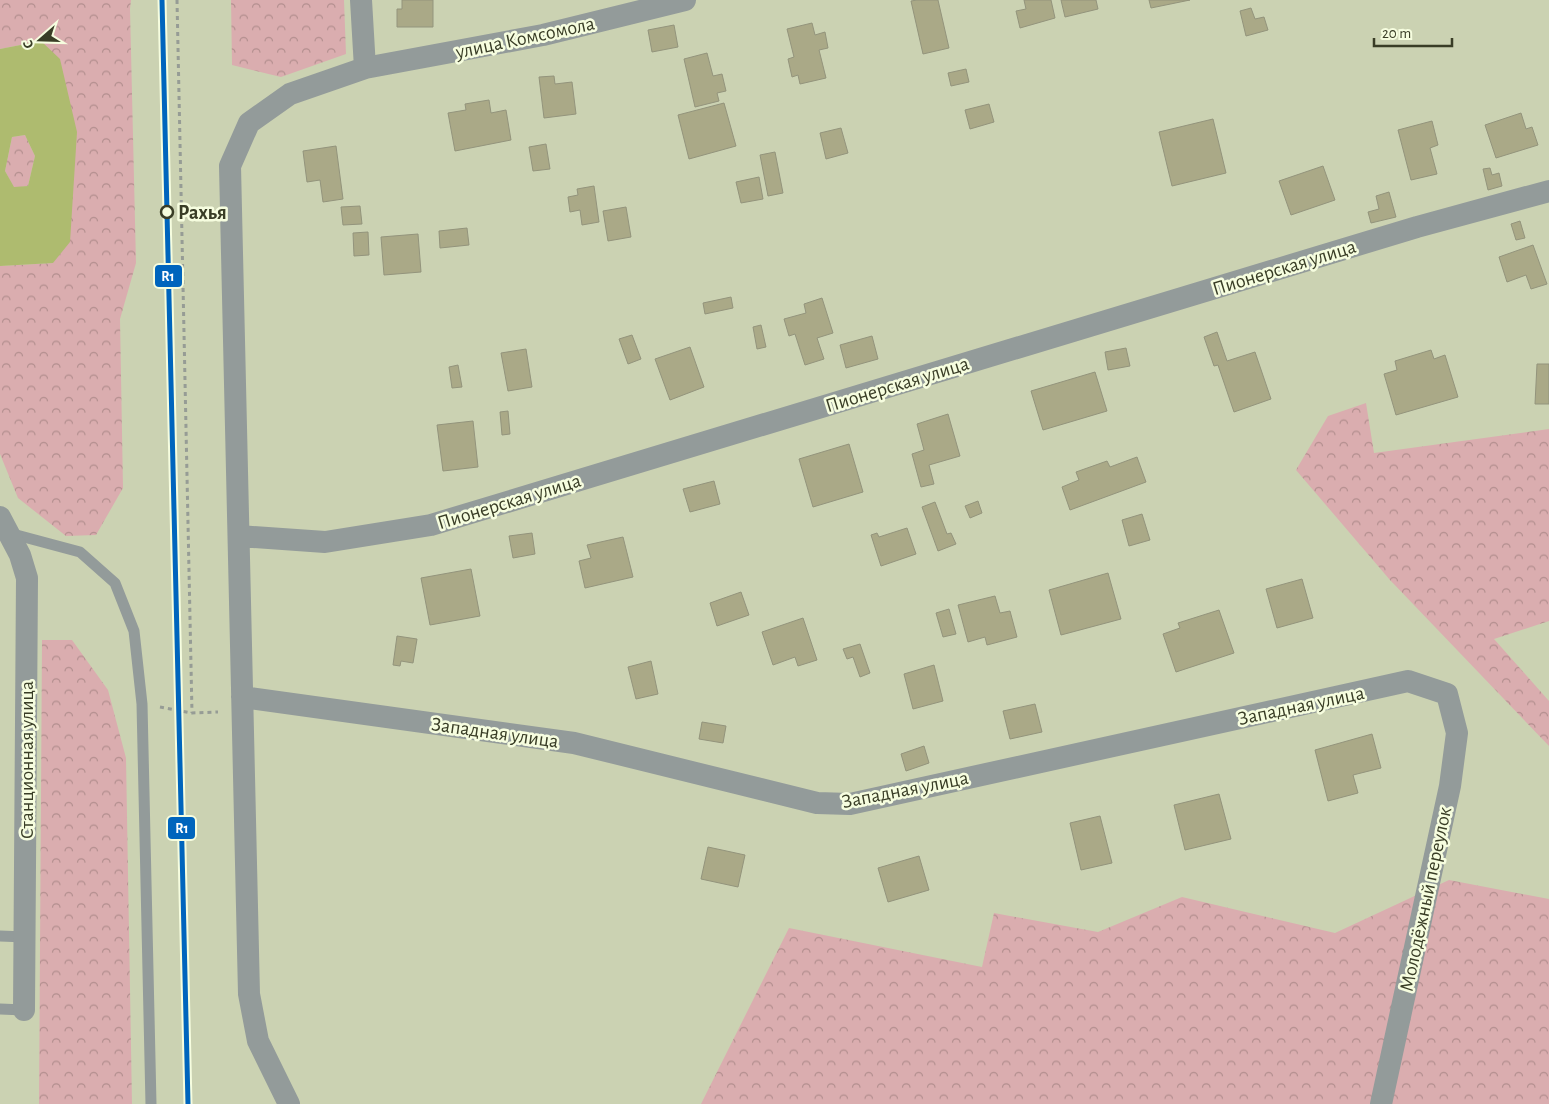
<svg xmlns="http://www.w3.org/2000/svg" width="1549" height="1104" viewBox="0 0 1549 1104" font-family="'Alegreya Sans',sans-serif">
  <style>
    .forest { fill: url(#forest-crowns) }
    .water { fill: #aebb6f; fill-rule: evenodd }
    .building { fill: #aaa987; stroke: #93947c }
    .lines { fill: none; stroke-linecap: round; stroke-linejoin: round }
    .path { stroke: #969c95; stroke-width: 3; stroke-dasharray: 4 4; stroke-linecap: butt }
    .lane { stroke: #939b9a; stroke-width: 11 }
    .street { stroke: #939b9a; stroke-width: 22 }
    .rail-1-casing { stroke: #f6fddf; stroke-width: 9 }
    .rail-1 { stroke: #0065bd; stroke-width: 5 }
    .stop-dot { fill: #f6fddf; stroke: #393d26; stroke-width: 2.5 }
    .labels { text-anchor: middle; stroke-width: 5; stroke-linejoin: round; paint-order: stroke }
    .street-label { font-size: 20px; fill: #393d26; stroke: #f6fddf }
    .stop-label { font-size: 20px; font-weight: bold; fill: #393d26; stroke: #f6fddf; text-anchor: start }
    .line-badge { stroke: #f6fddf; stroke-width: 2 }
    .badge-label { font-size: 14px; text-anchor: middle; font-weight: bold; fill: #fff }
  </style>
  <defs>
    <pattern id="forest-crowns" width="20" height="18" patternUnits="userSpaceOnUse" patternTransform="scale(1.25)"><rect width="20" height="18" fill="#daadaf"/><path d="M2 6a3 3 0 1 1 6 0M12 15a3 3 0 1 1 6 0" fill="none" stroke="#b28e8e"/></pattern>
  </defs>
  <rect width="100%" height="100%" fill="#cbd2b2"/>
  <!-- forest -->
  <path class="forest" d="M 0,0 L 131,0 L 130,9 L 136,263 L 120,319 L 123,488 L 96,535 L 66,536 L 18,498 L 0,454 L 0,266 L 53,263 L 41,41 L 0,49 Z
    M 231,0 L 344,0 L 346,54 L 281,77 L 232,65 Z
    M 25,135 L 35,156 L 28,186 L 14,188 L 5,171 L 12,137 Z
    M 1366,403 L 1374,453 L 1549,429 L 1549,621 L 1494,639 L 1549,701 L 1549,746 L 1390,580 L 1296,470 L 1328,416 Z
    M 42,640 L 72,640 L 108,690 L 126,758 L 132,1104 L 39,1104 Z
    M 1449,880 L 1549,899 L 1549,1104 L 701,1104 L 789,928 L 982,967 L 994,913 L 1098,932 L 1182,897 L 1335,933 Z"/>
  <!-- water -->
  <path class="water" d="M 41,41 L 60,59 L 77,132 L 70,242 L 53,263 L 0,266 L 0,49 ZM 25,135 L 35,156 L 28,186 L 14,187 L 5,171 L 12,137 Z"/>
  <!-- building -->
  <path class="building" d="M 402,0 L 433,0 L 433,27 L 397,27 L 397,9 L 402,9 Z
    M 917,0 L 938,0 L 949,48 L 923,54 L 911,1 Z
    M 1024,0 L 1051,0 L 1055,18 L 1020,28 L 1016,11 L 1026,9 Z
    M 1061,0 L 1096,0 L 1098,9 L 1065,17 Z
    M 1149,0 L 1190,0 L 1151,8 Z
    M 1251,8 L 1255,19 L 1264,17 L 1268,30 L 1246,36 L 1240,11 Z
    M 812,23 L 815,35 L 825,32 L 828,48 L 819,50 L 826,78 L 800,84 L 798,75 L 792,77 L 788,59 L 794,57 L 787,29 Z
    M 674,25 L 678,47 L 652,52 L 648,30 Z
    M 707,53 L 713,76 L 722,74 L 726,91 L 717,93 L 719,101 L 695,107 L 684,59 Z
    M 966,69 L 969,82 L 951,86 L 948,73 Z
    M 554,76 L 555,84 L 572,82 L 576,114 L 544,118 L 539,77 Z
    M 489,100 L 491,113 L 506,110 L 511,140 L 455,151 L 448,113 L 466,110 L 465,104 Z
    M 724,103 L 736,146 L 689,159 L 678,115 Z
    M 989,104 L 994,122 L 970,129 L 965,110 Z
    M 1521,113 L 1526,129 L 1532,127 L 1538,145 L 1496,158 L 1485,125 Z
    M 1213,119 L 1226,173 L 1172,186 L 1159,132 Z
    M 1432,121 L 1438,145 L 1430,148 L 1437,174 L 1411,180 L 1398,130 Z
    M 841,128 L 848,153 L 826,159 L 820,133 Z
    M 546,144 L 550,169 L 533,171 L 529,147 Z
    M 336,146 L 343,199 L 323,202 L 320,180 L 307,182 L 303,151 Z
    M 775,152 L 783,193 L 768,196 L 760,155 Z
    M 1323,166 L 1335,200 L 1291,215 L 1279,181 Z
    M 1490,168 L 1492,175 L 1499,173 L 1502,186 L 1488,190 L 1483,169 Z
    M 759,177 L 763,199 L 741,203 L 736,182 Z
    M 594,186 L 599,222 L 582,225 L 580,210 L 570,212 L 568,197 L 578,195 L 577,189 Z
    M 1389,192 L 1396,217 L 1371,223 L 1368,212 L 1379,209 L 1376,196 Z
    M 360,206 L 362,224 L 343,225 L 341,207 Z
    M 626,207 L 631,237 L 608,241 L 603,211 Z
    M 1520,221 L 1525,238 L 1516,240 L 1511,224 Z
    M 467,228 L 469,245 L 440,248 L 439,231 Z
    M 368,232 L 369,255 L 354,256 L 353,233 Z
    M 418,234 L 421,272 L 384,275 L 381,237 Z
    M 1533,245 L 1547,284 L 1531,289 L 1526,275 L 1507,282 L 1499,257 Z
    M 731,297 L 733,308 L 705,314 L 703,303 Z
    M 822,298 L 833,333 L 817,338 L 824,359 L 805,365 L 795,334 L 789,336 L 784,319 L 806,313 L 804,304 Z
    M 761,325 L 766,347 L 757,349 L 753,327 Z
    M 1217,332 L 1227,361 L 1255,352 L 1271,399 L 1234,412 L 1218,365 L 1214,366 L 1204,337 Z
    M 632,335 L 641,359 L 628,364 L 619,339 Z
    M 872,336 L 878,359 L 846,368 L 840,345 Z
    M 690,347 L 704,387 L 670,400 L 655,359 Z
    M 1126,348 L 1130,366 L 1108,370 L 1105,352 Z
    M 526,349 L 532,387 L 508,391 L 501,353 Z
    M 1431,350 L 1434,359 L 1445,355 L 1458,397 L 1396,415 L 1384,374 L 1397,370 L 1395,361 Z
    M 1537,364 L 1549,364 L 1549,404 L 1535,404 Z
    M 458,365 L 462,387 L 452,388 L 449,367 Z
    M 1095,372 L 1107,411 L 1043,430 L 1031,391 Z
    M 508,411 L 510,434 L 502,435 L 500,412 Z
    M 948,414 L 960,456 L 929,465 L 934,484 L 921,487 L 912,454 L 924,450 L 917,424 Z
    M 473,421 L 478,467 L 443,471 L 437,425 Z
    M 849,444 L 863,492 L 813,507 L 799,459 Z
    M 1137,457 L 1146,482 L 1070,510 L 1062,487 L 1079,480 L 1076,472 L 1107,461 L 1110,467 Z
    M 714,481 L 720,504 L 690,512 L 683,489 Z
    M 978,501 L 982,513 L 970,518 L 965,506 Z
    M 935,502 L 947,534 L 951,533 L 956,544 L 938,551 L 922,507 Z
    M 1142,514 L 1150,540 L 1129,546 L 1122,520 Z
    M 907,528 L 916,554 L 881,566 L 871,535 L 877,533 L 879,537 Z
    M 532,533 L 535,554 L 513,558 L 509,536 Z
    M 623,537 L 633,577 L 585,588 L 579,561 L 591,558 L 587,545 Z
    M 471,569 L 480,616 L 430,625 L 421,578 Z
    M 1108,573 L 1121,619 L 1061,635 L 1049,590 Z
    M 1302,579 L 1313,618 L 1277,628 L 1266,589 Z
    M 741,592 L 749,615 L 717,626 L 710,603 Z
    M 995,596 L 1000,613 L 1010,611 L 1017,637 L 987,645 L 985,637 L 968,642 L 958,605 Z
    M 949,609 L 956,634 L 943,637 L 936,613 Z
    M 1219,610 L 1234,653 L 1176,672 L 1163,634 L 1180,628 L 1178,623 Z
    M 803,618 L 817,660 L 798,666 L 795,657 L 773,665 L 762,632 Z
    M 397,636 L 417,639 L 413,663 L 401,661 L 400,666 L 393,665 Z
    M 860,644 L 870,673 L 860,677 L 853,657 L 847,659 L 843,649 Z
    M 651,661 L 658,694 L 636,699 L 628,667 Z
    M 934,665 L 943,701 L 913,709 L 904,674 Z
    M 1035,704 L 1042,732 L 1010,739 L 1003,711 Z
    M 702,722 L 726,726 L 723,743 L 699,739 Z
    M 1372,734 L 1381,768 L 1353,775 L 1358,793 L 1328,801 L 1315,750 Z
    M 924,746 L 929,763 L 906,771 L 901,754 Z
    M 1219,794 L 1231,839 L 1185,850 L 1174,805 Z
    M 1100,816 L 1112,863 L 1081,870 L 1070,823 Z
    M 708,847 L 745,855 L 738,887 L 701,879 Z
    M 919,856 L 929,890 L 888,902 L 878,868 Z"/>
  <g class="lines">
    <!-- path -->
    <path class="path" d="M 177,0 L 192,713
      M 160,707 L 192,713 L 218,712"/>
    <!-- lane -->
    <path class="lane" d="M 9,533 L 80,552 L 115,583 L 134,631 L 142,704 L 151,1104
      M 0,936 L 25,937
      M 0,1009 L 24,1010"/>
    <!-- street -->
    <path class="street" d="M 361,0 L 365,68
      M 0,517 L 20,555 L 27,578 L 24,1010
      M 239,536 L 325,542 L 431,525 L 1417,227 L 1549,191
      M 242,697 L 574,743 L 817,803 L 850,804 L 1408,681 L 1447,694 L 1457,733 L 1450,786 L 1381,1104
      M 289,1104 L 258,1041 L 249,994 L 230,166 L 249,123 L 290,94 L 365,68 L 543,35 L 685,0"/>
    <defs>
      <path id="rail-1" d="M 162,0 L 188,1104"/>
    </defs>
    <!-- rail-1 casing -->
    <use href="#rail-1" class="rail-1-casing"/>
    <!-- rail-1 -->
    <use href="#rail-1" class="rail-1"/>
  </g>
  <!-- markers -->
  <circle class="stop-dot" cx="167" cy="212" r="6"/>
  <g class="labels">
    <!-- street labels -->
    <g class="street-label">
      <text transform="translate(525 37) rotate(-12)" y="7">улица Комсомола</text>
      <text transform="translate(1284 267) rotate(-17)" y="7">Пионерская улица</text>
      <text transform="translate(897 384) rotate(-17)" y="7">Пионерская улица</text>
      <text transform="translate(509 501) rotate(-17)" y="7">Пионерская улица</text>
      <text transform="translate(1301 705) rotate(-12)" y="7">Западная улица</text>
      <text transform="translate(495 732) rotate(8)" y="7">Западная улица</text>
      <text transform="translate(26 760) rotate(-90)" y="7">Станционная улица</text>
      <text transform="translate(905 789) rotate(-11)" y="7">Западная улица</text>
      <text transform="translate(1425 899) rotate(-78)" y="7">Молодёжный переулок</text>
    </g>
    <!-- stop labels -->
    <g class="stop-label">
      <text x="178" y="219">Рахья</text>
    </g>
  </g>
  <g class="line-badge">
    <rect x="154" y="264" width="29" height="24" rx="5" fill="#0065bd"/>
    <rect x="167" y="816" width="29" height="24" rx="5" fill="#0065bd"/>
  </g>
  <g class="badge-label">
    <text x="168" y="281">R1</text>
    <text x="182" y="833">R1</text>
  </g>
  <!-- north arrow -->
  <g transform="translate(40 40) rotate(250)" stroke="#f6fddf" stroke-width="4" paint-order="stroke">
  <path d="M0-4L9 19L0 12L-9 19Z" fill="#393d26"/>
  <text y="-8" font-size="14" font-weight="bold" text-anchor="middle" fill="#393d26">С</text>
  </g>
  <!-- scale -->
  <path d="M1374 38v8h78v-8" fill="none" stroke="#393d26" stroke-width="2.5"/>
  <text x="1382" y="38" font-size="15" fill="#393d26" stroke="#f6fddf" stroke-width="4" paint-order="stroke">20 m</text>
</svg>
